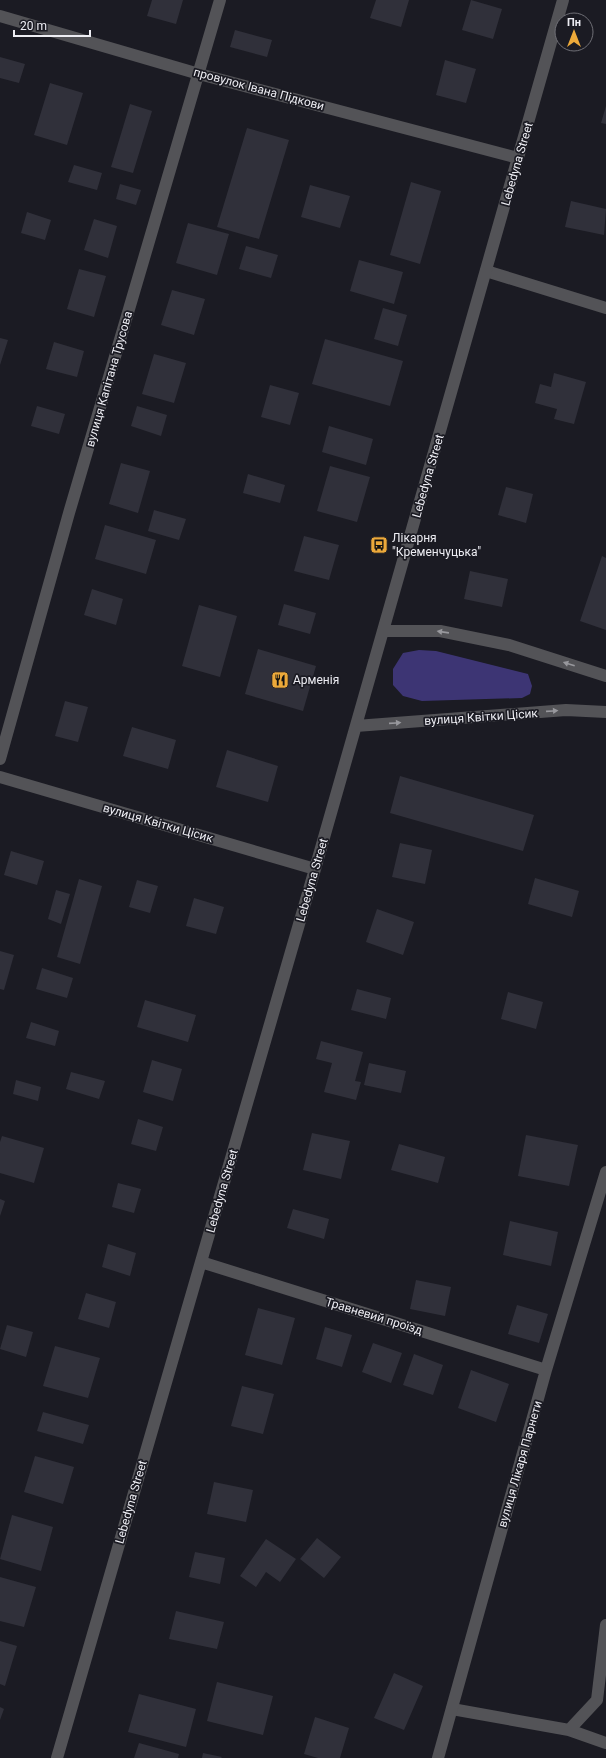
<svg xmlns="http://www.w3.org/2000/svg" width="606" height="1758" viewBox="0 0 606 1758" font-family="Roboto,sans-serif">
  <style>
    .green { fill: #3d3574 }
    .building { fill: #30303a }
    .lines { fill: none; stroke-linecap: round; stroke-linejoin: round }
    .lane { stroke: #535357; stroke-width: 12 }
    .street { stroke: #535357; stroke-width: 12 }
    .oneway { fill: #98989d }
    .labels { text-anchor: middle; stroke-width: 3.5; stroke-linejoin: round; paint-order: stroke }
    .street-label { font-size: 12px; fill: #ededf3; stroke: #1b1b23 }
    .poi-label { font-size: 12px; fill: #ededf3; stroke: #1b1b23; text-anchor: start }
  </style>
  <rect width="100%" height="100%" fill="#1b1b23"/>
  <!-- green -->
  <path class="green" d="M 419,650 L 436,651 L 528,674 L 532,686 L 530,694 L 522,698 L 422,701 L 403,696 L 393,685 L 393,669 L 403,653 Z"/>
  <!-- building -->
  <path class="building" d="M 152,0 L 183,0 L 176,24 L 147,16 Z
    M 376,0 L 409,0 L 401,27 L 370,18 Z
    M 471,0 L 502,9 L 493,39 L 462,30 Z
    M 235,30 L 272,40 L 267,57 L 230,47 Z
    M 0,57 L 25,64 L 19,83 L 0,78 Z
    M 445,60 L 476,69 L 466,103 L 436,95 Z
    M 50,83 L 83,93 L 67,145 L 34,135 Z
    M 130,104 L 152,111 L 133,173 L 111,167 Z
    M 606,106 L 606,124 L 601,123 Z
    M 247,128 L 289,140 L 259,239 L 217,227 Z
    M 74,165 L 102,173 L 97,190 L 68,182 Z
    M 411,182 L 441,191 L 420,264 L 390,255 Z
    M 120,184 L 141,190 L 136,205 L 116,199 Z
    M 310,185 L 350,196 L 340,228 L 301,217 Z
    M 571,201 L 606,209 L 604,235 L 565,227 Z
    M 27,212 L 51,220 L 45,240 L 21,233 Z
    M 94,219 L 117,226 L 108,258 L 84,250 Z
    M 188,223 L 229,234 L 217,275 L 176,263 Z
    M 246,246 L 278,255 L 271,278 L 239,269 Z
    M 359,260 L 403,272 L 394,304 L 350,291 Z
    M 79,269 L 106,276 L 94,317 L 67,309 Z
    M 172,290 L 205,299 L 194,335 L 161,325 Z
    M 383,308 L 407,315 L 398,346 L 374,339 Z
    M 0,338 L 8,340 L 0,365 Z
    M 325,339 L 403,361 L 390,406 L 312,384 Z
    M 54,342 L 84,351 L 77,377 L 46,369 Z
    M 154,354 L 186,363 L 174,403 L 142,394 Z
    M 554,373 L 586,382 L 574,424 L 554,419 L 557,409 L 535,403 L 540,384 L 551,387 Z
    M 270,385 L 299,393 L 290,425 L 261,417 Z
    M 37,406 L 65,414 L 59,434 L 31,426 Z
    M 137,406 L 167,415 L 161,436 L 131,426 Z
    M 329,426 L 373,439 L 366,465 L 322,452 Z
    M 121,463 L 150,471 L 138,513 L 109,504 Z
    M 330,466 L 370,477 L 357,522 L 317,511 Z
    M 248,474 L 285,485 L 280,503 L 243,493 Z
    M 506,487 L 533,494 L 526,523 L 498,515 Z
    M 154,510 L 186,519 L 179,540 L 148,531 Z
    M 105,525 L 156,540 L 146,574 L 95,559 Z
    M 304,536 L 339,545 L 329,580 L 294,571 Z
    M 602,556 L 606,558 L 606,630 L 580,621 Z
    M 470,571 L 508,579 L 502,607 L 464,599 Z
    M 92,589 L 123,599 L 116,625 L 84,615 Z
    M 284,604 L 316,613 L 310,634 L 278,625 Z
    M 199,605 L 237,616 L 220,677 L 182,666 Z
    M 258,649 L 316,666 L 303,711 L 245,694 Z
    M 65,701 L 88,707 L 78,742 L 55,736 Z
    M 132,727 L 176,740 L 168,769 L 123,756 Z
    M 227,750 L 278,766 L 268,802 L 216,787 Z
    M 400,776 L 534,815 L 523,851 L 390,813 Z
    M 400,843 L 432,850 L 425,884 L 392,877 Z
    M 11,851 L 44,861 L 37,885 L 4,875 Z
    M 535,878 L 579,891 L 572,917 L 528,904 Z
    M 79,879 L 102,886 L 80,964 L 57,957 Z
    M 137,880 L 158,886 L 150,913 L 129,907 Z
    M 56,890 L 70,894 L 61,924 L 48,919 Z
    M 194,898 L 224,907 L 216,934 L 186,926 Z
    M 377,909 L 414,922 L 403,955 L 366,942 Z
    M 0,951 L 14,955 L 4,990 L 0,989 Z
    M 42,968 L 73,978 L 67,998 L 36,989 Z
    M 357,989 L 391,998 L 386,1019 L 351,1010 Z
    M 508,992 L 543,1002 L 536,1029 L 501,1019 Z
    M 145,1000 L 196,1015 L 188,1042 L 137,1027 Z
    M 31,1022 L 59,1031 L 55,1046 L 26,1038 Z
    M 321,1041 L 363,1052 L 355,1081 L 361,1082 L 356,1100 L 324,1092 L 332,1063 L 316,1059 Z
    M 152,1060 L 182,1069 L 173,1101 L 143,1092 Z
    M 369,1063 L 406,1071 L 401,1093 L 364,1085 Z
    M 71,1072 L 105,1081 L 99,1099 L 66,1089 Z
    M 16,1080 L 41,1087 L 38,1101 L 13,1094 Z
    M 138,1119 L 163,1127 L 156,1151 L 131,1144 Z
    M 312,1133 L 350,1141 L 341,1179 L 303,1170 Z
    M 526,1135 L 578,1145 L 569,1186 L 518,1176 Z
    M 2,1136 L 44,1148 L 34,1183 L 0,1173 L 0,1142 Z
    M 399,1144 L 445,1157 L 438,1183 L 391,1170 Z
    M 118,1183 L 141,1189 L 134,1213 L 112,1207 Z
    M 0,1199 L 5,1201 L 0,1216 Z
    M 293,1209 L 329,1219 L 324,1239 L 287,1228 Z
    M 510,1221 L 558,1232 L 551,1266 L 503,1255 Z
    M 108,1244 L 136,1253 L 130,1276 L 102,1267 Z
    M 416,1280 L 451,1287 L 445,1316 L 410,1309 Z
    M 86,1293 L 116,1302 L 109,1328 L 78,1319 Z
    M 517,1305 L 548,1314 L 539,1343 L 508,1334 Z
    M 258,1308 L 295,1318 L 282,1365 L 245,1355 Z
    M 7,1325 L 33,1332 L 26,1357 L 0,1349 Z
    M 325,1327 L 352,1335 L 342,1367 L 316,1359 Z
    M 373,1343 L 402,1353 L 391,1383 L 362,1372 Z
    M 55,1346 L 100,1358 L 88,1398 L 43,1386 Z
    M 414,1354 L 443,1365 L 433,1395 L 403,1385 Z
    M 471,1370 L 509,1384 L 496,1422 L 458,1408 Z
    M 242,1386 L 274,1394 L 263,1434 L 231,1426 Z
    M 43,1412 L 89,1425 L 83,1444 L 37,1431 Z
    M 35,1456 L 74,1467 L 63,1504 L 24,1492 Z
    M 214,1482 L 253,1490 L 246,1522 L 207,1514 Z
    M 12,1515 L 53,1527 L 41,1571 L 0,1559 Z
    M 317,1538 L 341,1557 L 324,1578 L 300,1559 Z
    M 266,1539 L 296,1559 L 280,1582 L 266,1572 L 256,1587 L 240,1576 Z
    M 195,1552 L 225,1558 L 220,1584 L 189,1577 Z
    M 0,1577 L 36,1587 L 24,1627 L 0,1621 Z
    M 176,1611 L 224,1622 L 217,1649 L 169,1639 Z
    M 0,1641 L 17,1646 L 5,1686 L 0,1684 Z
    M 394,1673 L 423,1686 L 404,1730 L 374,1718 Z
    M 217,1682 L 273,1696 L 263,1735 L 207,1721 Z
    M 139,1694 L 196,1709 L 186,1747 L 128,1732 Z
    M 0,1707 L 4,1709 L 0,1720 Z
    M 315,1717 L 349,1728 L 340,1758 L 318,1758 L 304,1754 Z
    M 139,1743 L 179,1754 L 178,1758 L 134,1758 Z
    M 203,1753 L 222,1757 L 221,1758 L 202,1758 Z"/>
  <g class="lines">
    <!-- lane -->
    <path class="lane" d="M 486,271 L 606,308
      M 452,1709 L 569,1730 L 597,1700 L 606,1625
      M 569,1730 L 606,1743"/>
    <!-- street -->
    <path class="street" d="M 0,16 L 199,74 L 518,158
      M 383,631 L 440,631 L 509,645 L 606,676
      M 356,726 L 566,710 L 606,712
      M 0,759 L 69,513 L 220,0
      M 0,777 L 315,869
      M 201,1262 L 546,1370
      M 57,1758 L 315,869 L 563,0
      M 438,1758 L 546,1370 L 606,1172"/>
  </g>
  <!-- one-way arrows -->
  <defs><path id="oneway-solid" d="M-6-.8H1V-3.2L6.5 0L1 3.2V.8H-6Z"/></defs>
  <g class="oneway">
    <use href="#oneway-solid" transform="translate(443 632) rotate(-172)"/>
    <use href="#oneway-solid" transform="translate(569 664) rotate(-162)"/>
    <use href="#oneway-solid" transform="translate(552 711) rotate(-4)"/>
    <use href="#oneway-solid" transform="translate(395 723) rotate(-4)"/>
  </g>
  <!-- icons -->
  <defs>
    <symbol id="bus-square" viewBox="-11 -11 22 22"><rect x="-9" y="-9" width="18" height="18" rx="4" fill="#eca93a" stroke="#1b1b23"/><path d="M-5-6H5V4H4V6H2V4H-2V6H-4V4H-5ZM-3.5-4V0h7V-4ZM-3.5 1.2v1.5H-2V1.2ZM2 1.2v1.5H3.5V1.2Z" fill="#111"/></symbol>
    <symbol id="restaurant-square" viewBox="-11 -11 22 22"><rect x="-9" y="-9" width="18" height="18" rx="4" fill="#eca93a" stroke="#1b1b23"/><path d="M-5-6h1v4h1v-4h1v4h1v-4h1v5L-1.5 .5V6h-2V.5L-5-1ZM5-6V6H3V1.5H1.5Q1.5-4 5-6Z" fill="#111"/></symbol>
  </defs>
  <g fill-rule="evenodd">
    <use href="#bus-square" x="369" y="535" width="20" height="20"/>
    <use href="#restaurant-square" x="270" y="670" width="20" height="20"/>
  </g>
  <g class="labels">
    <!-- street labels -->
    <g class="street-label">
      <text transform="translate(259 89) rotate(15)" y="4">провулок Івана Підкови</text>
      <text transform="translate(517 164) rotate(-74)" y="4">Lebedyna Street</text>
      <text transform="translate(109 379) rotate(-74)" y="4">вулиця Капітана Трусова</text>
      <text transform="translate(428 476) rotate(-74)" y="4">Lebedyna Street</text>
      <text transform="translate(481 717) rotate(-4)" y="4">вулиця Квітки Цісик</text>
      <text transform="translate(158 823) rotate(16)" y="4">вулиця Квітки Цісик</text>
      <text transform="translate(312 880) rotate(-74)" y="4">Lebedyna Street</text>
      <text transform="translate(222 1191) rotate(-74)" y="4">Lebedyna Street</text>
      <text transform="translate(374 1316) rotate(17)" y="4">Травневий проїзд</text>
      <text transform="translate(520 1464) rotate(-74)" y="4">вулиця Лікаря Парнети</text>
      <text transform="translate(131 1502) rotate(-74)" y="4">Lebedyna Street</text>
    </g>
    <!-- poi labels -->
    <g class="poi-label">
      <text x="392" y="542">Лікарня<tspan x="392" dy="14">"Кременчуцька"</tspan></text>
      <text x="293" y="684">Арменія</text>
    </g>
  </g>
  <!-- north arrow -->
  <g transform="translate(574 32)"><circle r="19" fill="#1b1b23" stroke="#6f6f76"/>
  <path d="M0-3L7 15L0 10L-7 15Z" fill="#eca93a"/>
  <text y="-6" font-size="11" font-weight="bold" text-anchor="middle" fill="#ededf3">Пн</text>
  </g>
  <!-- scale -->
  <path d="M14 30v6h76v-6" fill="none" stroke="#ededf3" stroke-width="2"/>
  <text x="20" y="30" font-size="12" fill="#ededf3" stroke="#1b1b23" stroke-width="3" paint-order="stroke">20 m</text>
</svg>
